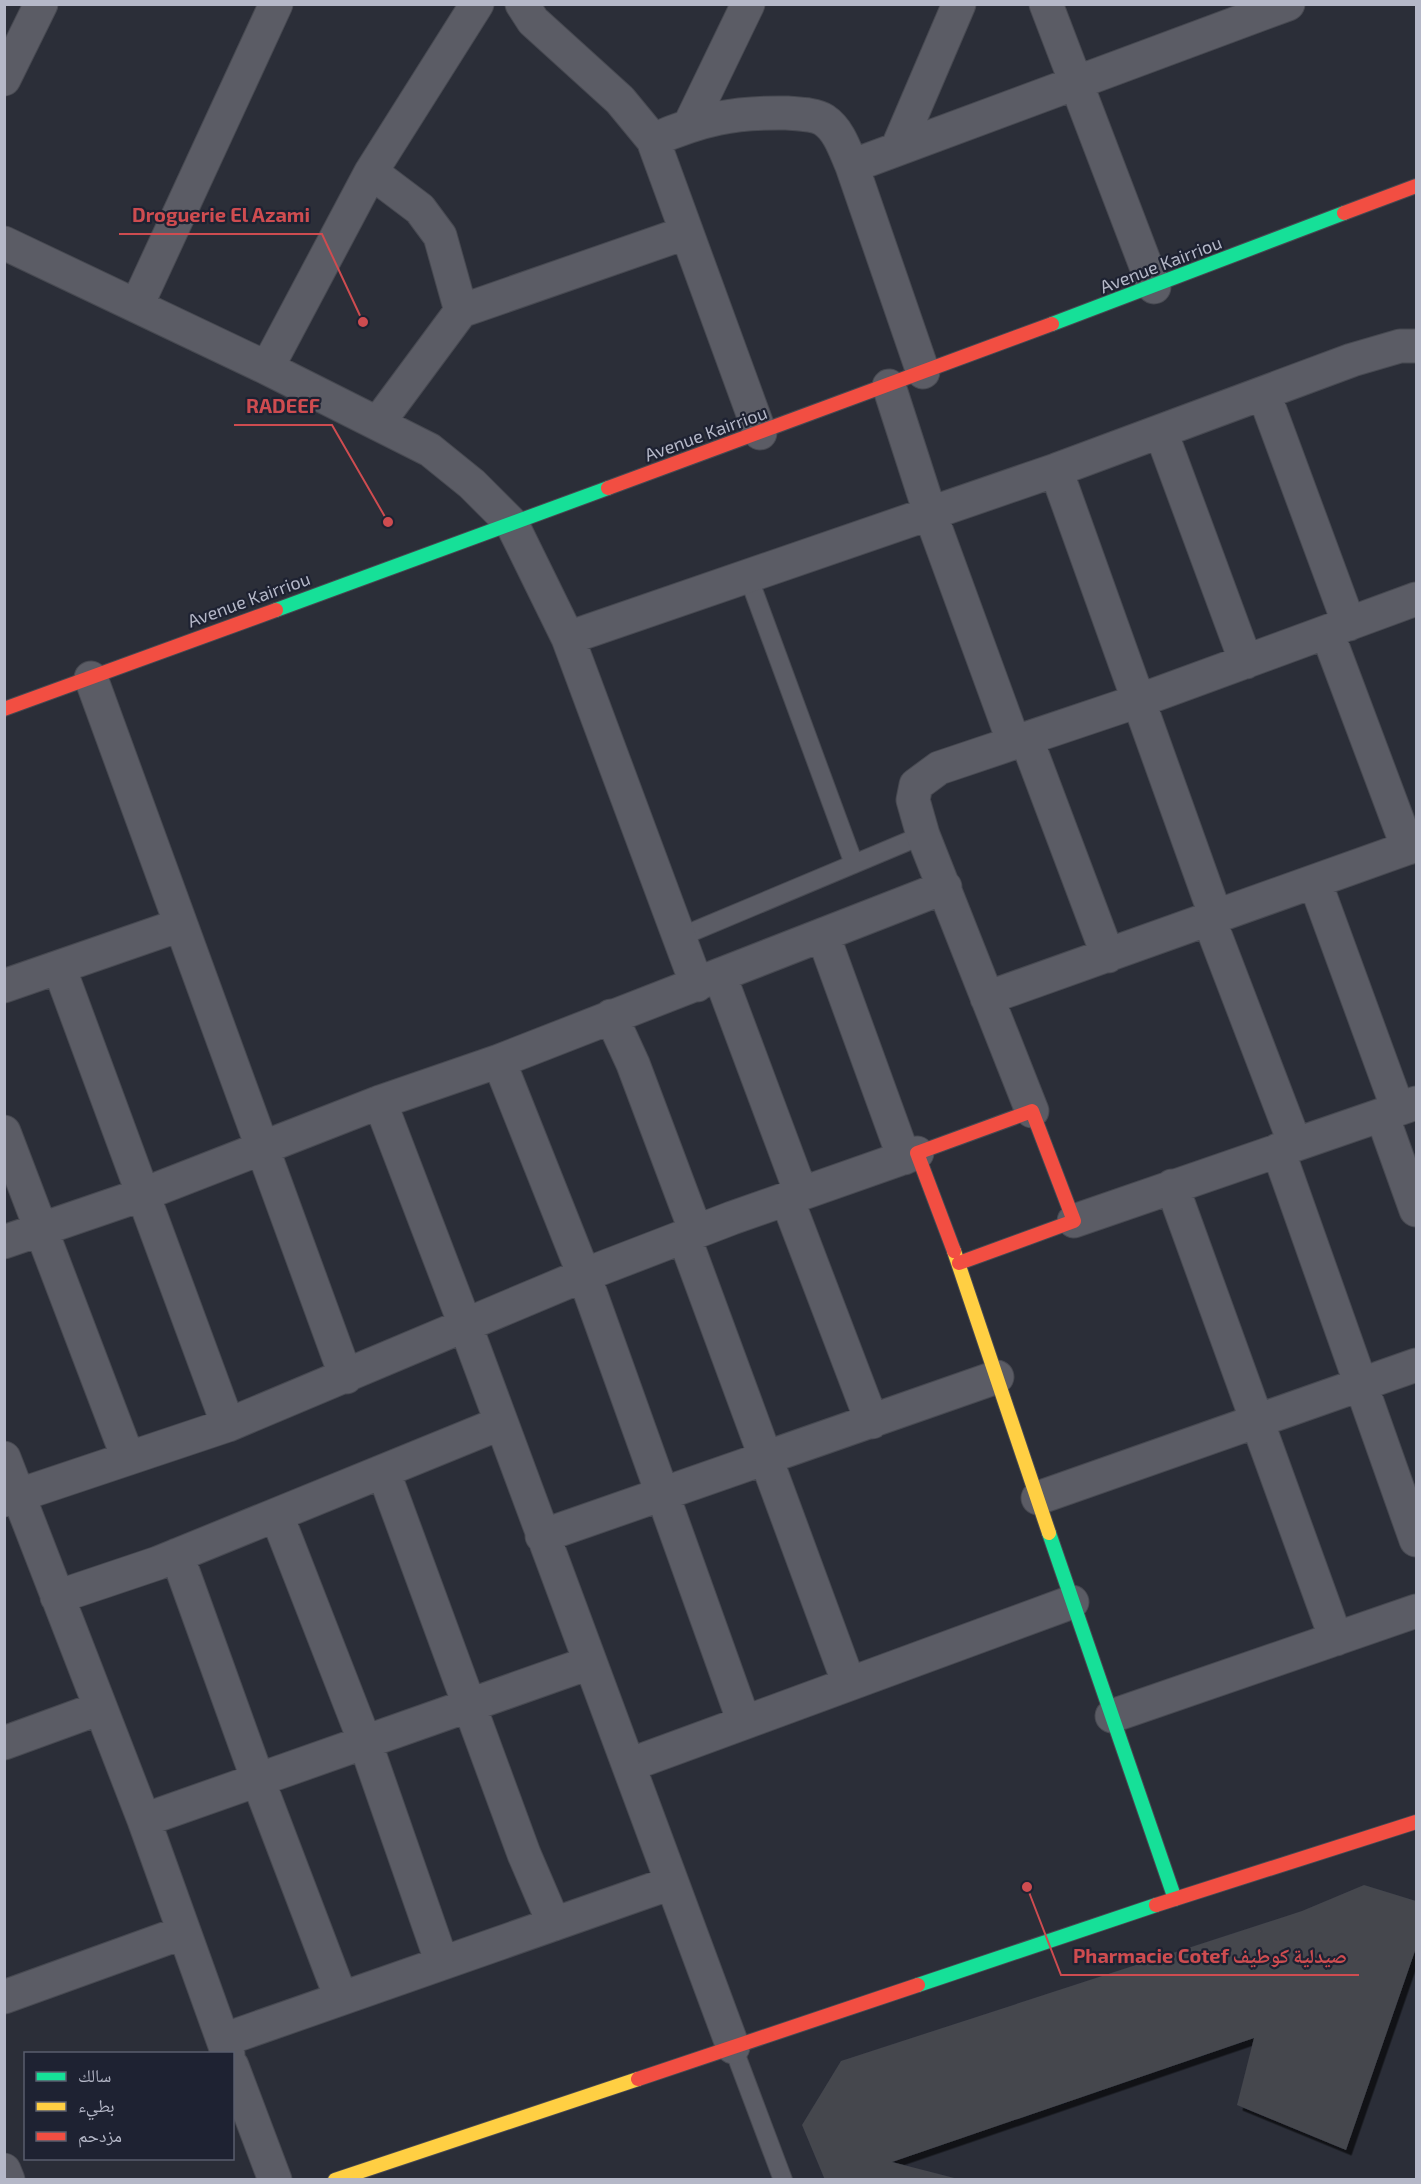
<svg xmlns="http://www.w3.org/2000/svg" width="1421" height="2184" viewBox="0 0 1421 2184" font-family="'Exo 2','Noto Naskh Arabic',sans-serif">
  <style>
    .building { fill: #44464e; filter: url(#shadow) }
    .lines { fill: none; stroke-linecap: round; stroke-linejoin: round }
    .lane-casing { stroke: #474951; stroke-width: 20 }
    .street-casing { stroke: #474951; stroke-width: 35 }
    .fast-casing { stroke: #474951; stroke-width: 16 }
    .slow-casing { stroke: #474951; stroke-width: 16 }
    .jam-casing { stroke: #474951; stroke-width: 16 }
    .lane { stroke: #5b5c65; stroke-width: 18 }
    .street { stroke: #5b5c65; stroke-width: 33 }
    .fast { stroke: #16e098; stroke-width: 14 }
    .slow { stroke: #ffcf43; stroke-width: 14 }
    .jam { stroke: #f24e42; stroke-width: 14 }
    .labels { text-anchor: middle; stroke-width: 4.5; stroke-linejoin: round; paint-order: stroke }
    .street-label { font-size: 18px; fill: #b5b8c8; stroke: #1e2232 }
    .leader { fill: none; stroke: #ce4c50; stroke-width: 2 }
    .callout-dot { fill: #ce4c50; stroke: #1e2232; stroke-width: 2 }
    .callout-label { font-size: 20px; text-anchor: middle; font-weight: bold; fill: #ce4c50; stroke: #1e2232; stroke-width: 4.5; stroke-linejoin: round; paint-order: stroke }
  </style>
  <defs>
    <filter id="shadow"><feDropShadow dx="5.5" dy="5.5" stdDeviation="0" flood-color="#0009"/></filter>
  </defs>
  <rect width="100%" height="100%" fill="#2b2e38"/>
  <!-- building -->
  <path class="building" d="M 1364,1885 L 1416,1901 L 1416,1948 L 1346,2150 L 1237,2105 L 1254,2038 L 892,2162 L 962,2180 L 825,2180 L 802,2125 L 841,2061 L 1302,1911 Z"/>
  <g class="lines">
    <defs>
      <path id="lane" d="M 748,576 L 854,864
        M 680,937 L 923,835
        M 733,2047 L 783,2180"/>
      <path id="street" d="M 522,4 L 533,21 L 620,100 L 653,140 L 760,433
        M 1046,4 L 1154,287
        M 4,79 L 41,4
        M 690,124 L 748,4
        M 653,140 C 702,119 733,112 787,113 C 797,114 815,114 824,120 C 839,130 845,150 852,166 L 923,372
        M 897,149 L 959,4
        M 852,166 L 1288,4
        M 4,243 L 267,368 L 430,450 L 472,484 L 512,524 L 568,638 L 697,985
        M 137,305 L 276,4
        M 461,311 L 440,236 L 420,209 L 371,172 L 477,4
        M 267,368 L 371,172
        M 889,386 L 930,513 L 1014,743
        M 1264,394 L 1349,624
        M 378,423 L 461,311 L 685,233
        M 1161,432 L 1246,662
        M 1056,470 L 1216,917
        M 1327,632 L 1408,848
        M 568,638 L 1056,470 L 1352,360 L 1400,346 L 1416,346
        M 91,678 L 346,1377
        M 1026,738 L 1108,956
        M 1315,882 L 1398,1109
        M 1209,919 L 1295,1144
        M 823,935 L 904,1158
        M 59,967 L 228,1425
        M 720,976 L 801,1193
        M 4,986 L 180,925
        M 987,998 L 1416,845
        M 611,1016 L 633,1064 L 696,1232
        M 499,1061 L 584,1275 L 744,1722
        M 380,1102 L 466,1327 L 733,2047
        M 1032,1111 L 923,835 L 913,800 L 916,785 L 939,768 L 1138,701 L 1416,599
        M 1382,1115 L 1416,1210
        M 4,1132 L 128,1458
        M 1278,1150 L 1416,1540
        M 1172,1186 L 1336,1639
        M 787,1199 L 872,1422
        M 1074,1221 L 1416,1103
        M 684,1236 L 849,1684
        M 4,1242 L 144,1194 L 380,1102 L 499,1061 L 945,887
        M 4,1458 L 144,1820 L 228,2054
        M 384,1473 L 524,1854 L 554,1924
        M 1038,1498 L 1416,1365
        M 4,1500 L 228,1425 L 584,1275 L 732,1218 L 917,1153
        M 277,1516 L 365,1742 L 442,1963
        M 542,1536 L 997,1377
        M 177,1555 L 258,1780 L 341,1998
        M 57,1597 L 158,1563 L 501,1423
        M 1112,1716 L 1416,1611
        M 4,1743 L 100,1708
        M 629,1765 L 1072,1602
        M 144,1820 L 589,1663
        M 4,1997 L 184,1932
        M 223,2040 L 671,1883
        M 232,2066 L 275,2180
        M 4,2170 L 8,2180"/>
      <path id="fast" d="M 1052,324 L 1344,213
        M 276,610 L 608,488
        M 1049,1533 L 1175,1899
        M 918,1985 L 1156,1905"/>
      <path id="slow" d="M 954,1251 L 1049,1533
        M 335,2180 L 638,2079"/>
      <path id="jam" d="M 1344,213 L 1416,186
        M 608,488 L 1052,324
        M 4,709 L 276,610
        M 954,1251 L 917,1153 L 1032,1111 L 1074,1221 L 959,1263
        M 1156,1905 L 1416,1822
        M 638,2079 L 918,1985"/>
    </defs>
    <!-- lane casing -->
    <use href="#lane" class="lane-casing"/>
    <!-- street casing -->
    <use href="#street" class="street-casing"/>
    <!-- fast casing -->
    <use href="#fast" class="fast-casing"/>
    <!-- slow casing -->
    <use href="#slow" class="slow-casing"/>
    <!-- jam casing -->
    <use href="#jam" class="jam-casing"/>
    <!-- lane -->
    <use href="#lane" class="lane"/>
    <!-- street -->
    <use href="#street" class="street"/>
    <!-- fast -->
    <use href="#fast" class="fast"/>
    <!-- slow -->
    <use href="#slow" class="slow"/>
    <!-- jam -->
    <use href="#jam" class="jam"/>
  </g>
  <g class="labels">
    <!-- street labels -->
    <g class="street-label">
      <text transform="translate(1161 265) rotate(-21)" y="6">Avenue Kairriou</text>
      <text transform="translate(706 434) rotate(-20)" y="6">Avenue Kairriou</text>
      <text transform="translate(249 600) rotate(-20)" y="6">Avenue Kairriou</text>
    </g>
  </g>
  <!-- callouts -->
  <path class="leader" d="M363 322L322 234H119M388 522L332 425H234M1027 1887L1061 1975H1359"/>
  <g class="callout-dot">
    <circle cx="363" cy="322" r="6"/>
    <circle cx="388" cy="522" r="6"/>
    <circle cx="1027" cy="1887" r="6"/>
  </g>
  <g class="callout-label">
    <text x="221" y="222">Droguerie El Azami</text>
    <text x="283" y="413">RADEEF</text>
    <text x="1210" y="1963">Pharmacie Cotef صيدلية كوطيف</text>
  </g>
  <!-- border -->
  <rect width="1421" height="2184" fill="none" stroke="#b5b8c8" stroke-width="12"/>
  <!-- legend -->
  <rect x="24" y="2052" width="210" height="108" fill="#1e2232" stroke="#5a5e6e" stroke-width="1.5"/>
  <rect x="36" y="2072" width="30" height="9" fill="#16e098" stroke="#5a5e6e" stroke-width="1.5"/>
  <text x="78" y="2082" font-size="18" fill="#b5b8c8">سالك</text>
  <rect x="36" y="2102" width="30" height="9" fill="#ffcf43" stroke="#5a5e6e" stroke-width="1.5"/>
  <text x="78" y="2112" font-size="18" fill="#b5b8c8">بطيء</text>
  <rect x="36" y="2132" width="30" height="9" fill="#f24e42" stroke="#5a5e6e" stroke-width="1.5"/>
  <text x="78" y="2142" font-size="18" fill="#b5b8c8">مزدحم</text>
</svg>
